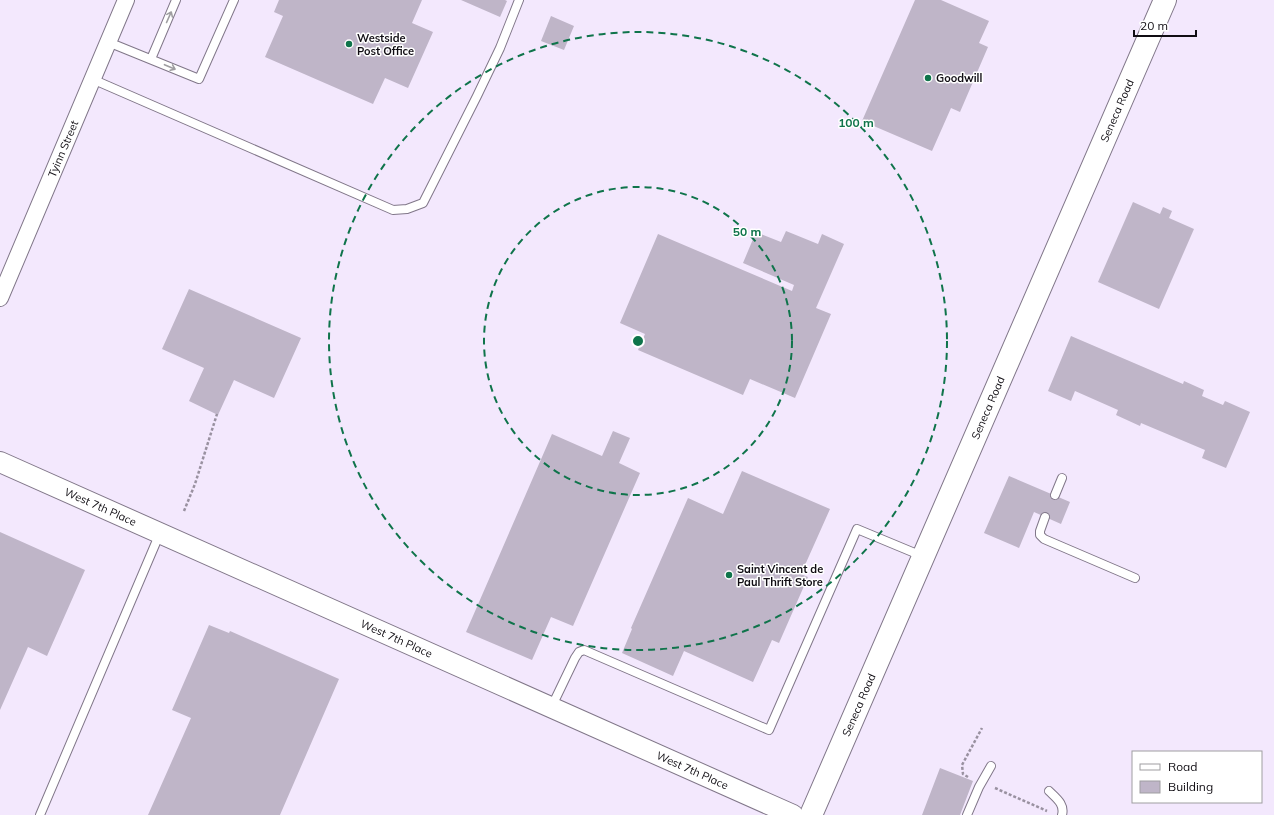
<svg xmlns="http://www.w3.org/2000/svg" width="1274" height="815" viewBox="0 0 1274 815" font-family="Mulish,sans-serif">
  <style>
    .building { fill: #bfb5c8 }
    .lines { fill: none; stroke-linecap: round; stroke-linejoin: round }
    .service-casing { stroke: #817789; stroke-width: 10 }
    .minor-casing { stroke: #817789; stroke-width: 18 }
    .tertiary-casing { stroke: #817789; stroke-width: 22 }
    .secondary-casing { stroke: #817789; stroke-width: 24 }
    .path { stroke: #9991a0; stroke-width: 2.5; stroke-dasharray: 3 2; stroke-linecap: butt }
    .service { stroke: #fff; stroke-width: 8 }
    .minor { stroke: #fff; stroke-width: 16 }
    .tertiary { stroke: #fff; stroke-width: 20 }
    .secondary { stroke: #fff; stroke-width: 22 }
    .oneway { stroke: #9f9ea1 }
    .ring { fill: none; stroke: #0f744b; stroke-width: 2; stroke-dasharray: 7 5 }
    .poi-dot { fill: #0f744b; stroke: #fff; stroke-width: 1.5 }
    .labels { text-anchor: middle; stroke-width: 3; stroke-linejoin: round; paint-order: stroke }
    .poi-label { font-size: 11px; font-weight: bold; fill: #100d13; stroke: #fff; text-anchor: start }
    .street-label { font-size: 11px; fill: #100d13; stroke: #fff }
    .centre { fill: #0f744b; stroke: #fff; stroke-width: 2 }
    .ring-label { font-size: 12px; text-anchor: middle; font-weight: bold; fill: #0f744b; stroke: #fff; stroke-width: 3; stroke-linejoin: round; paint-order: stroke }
  </style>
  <rect width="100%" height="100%" fill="#f3e8fd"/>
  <!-- building -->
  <path class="building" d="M 279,0 L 422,0 L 412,23 L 433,32 L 408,88 L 385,78 L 373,104 L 265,57 L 283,16 L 274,12 Z
    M 461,0 L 505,0 L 507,1 L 500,17 Z
    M 915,0 L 941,0 L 989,21 L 979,43 L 988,47 L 960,112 L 951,108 L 932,151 L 862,121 Z
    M 551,16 L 574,26 L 564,50 L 541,41 Z
    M 1133,202 L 1160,214 L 1163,207 L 1172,211 L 1169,218 L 1194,229 L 1159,309 L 1098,282 Z
    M 786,231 L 818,244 L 822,234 L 844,244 L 816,308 L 831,314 L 795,398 L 750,379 L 743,395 L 638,350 L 645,334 L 620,323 L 658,234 L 792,291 L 794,285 L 743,263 L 756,232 L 781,242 Z
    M 189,289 L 301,338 L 274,398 L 234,380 L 218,415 L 189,401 L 204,368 L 162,349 Z
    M 1071,336 L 1183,384 L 1184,381 L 1204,390 L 1202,396 L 1223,405 L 1225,401 L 1250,412 L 1226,468 L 1202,458 L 1205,450 L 1141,423 L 1140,426 L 1116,415 L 1118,410 L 1075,391 L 1071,401 L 1048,391 Z
    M 613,431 L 630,438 L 619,463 L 640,473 L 573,626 L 551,617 L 532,660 L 466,632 L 552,434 L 602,456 Z
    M 742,471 L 830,509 L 801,574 L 808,577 L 779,643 L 772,640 L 753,682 L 684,651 L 673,676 L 622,653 L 632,629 L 631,628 L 688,498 L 723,514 Z
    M 1009,476 L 1070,502 L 1061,524 L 1034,512 L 1019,548 L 984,533 Z
    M 0,532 L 85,570 L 47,656 L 28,647 L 0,710 Z
    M 209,625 L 229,633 L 230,631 L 339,679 L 280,815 L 148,815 L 191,718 L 172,710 Z
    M 940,768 L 973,781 L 960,815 L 922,815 Z"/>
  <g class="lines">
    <defs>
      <path id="service" d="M 108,42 L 199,79 L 234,0
        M 151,59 L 176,0
        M 92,79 L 393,210 L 407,209 L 423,203 L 477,96 L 500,48 L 519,0
        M 1055,495 L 1062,478
        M 1045,517 L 1040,531 L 1040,535 L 1044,539 L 1135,578
        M 551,708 L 575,658 L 579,652 L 584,650 L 769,730 L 857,529 L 922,556
        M 1049,791 C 1056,798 1065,804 1062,815
        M 40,815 L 160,533
        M 967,815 L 979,787 L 991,766"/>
      <g id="minor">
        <path id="s1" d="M 0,298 L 126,0"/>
      </g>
      <g id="tertiary">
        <path id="s2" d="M 0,462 L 793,815"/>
      </g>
      <g id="secondary">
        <path id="s3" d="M 811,815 L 1165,0"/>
      </g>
    </defs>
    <!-- service casing -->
    <use href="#service" class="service-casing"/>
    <!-- minor casing -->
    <use href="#minor" class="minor-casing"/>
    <!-- tertiary casing -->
    <use href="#tertiary" class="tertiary-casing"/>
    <!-- secondary casing -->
    <use href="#secondary" class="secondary-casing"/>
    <!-- path -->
    <path class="path" d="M 184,511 L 195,484 L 217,414
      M 968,777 L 963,774 L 962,765 L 982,728
      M 995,788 L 1047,811"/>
    <!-- service -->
    <use href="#service" class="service"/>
    <!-- minor -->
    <use href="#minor" class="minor"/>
    <!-- tertiary -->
    <use href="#tertiary" class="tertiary"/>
    <!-- secondary -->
    <use href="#secondary" class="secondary"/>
  </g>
  <!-- one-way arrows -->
  <defs><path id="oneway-shaft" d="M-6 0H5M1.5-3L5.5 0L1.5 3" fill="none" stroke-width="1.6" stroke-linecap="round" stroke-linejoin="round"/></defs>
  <g class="oneway">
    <use href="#oneway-shaft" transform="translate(169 17) rotate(-66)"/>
    <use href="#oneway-shaft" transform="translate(170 67) rotate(23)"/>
  </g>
  <!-- distance rings -->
  <g class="ring">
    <circle cx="638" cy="341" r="154"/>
    <circle cx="638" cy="341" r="309"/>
  </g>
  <!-- markers -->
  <g class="poi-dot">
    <circle cx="349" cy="44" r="4"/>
    <circle cx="928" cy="78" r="4"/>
    <circle cx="729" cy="575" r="4"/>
  </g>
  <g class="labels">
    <!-- poi labels -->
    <g class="poi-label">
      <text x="357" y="42">Westside<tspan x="357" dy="13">Post Office</tspan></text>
      <text x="936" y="82">Goodwill</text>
      <text x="737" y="573">Saint Vincent de<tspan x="737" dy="13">Paul Thrift Store</tspan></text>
    </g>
    <!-- street labels -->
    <g class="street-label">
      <text dy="4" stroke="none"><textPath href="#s3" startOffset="768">Seneca Road</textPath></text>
      <text dy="4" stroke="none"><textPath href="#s1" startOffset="162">Tyinn Street</textPath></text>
      <text dy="4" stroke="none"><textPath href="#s3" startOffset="444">Seneca Road</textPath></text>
      <text dy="4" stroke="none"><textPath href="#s2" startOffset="110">West 7th Place</textPath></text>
      <text dy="4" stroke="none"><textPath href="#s2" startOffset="434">West 7th Place</textPath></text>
      <text dy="4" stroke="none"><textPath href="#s3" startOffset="120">Seneca Road</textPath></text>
      <text dy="4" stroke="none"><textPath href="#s2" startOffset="758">West 7th Place</textPath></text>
    </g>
  </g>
  <circle cx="638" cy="341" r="6" class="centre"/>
  <g class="ring-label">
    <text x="856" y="127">100 m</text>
    <text x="747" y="236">50 m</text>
  </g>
  <!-- legend -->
  <rect x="1132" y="751" width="130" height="52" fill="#ffffff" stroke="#9f9ea1"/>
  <rect x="1140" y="764" width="20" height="6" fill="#ffffff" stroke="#9f9ea1"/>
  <text x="1168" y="771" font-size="12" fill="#100d13">Road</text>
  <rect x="1140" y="781" width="20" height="12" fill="#bfb5c8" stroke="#9f9ea1"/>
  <text x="1168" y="791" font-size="12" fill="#100d13">Building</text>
  <!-- scale -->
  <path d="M1134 30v6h62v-6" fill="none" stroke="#100d13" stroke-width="2"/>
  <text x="1140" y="30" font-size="12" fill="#100d13" stroke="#ffffff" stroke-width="3" paint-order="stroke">20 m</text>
</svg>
